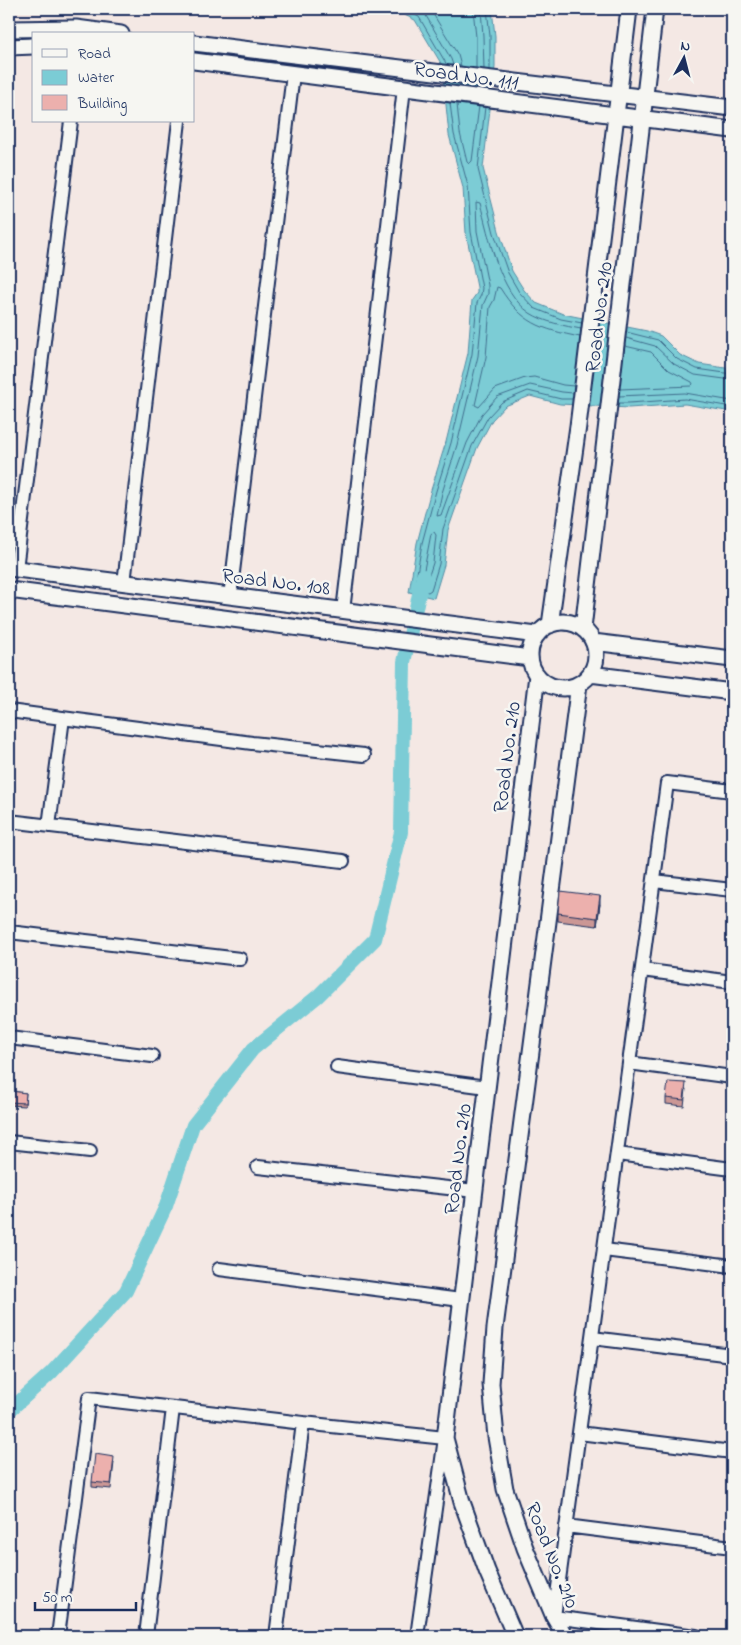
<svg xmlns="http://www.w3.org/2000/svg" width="741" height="1645" viewBox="0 0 741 1645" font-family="'Indie Flower',sans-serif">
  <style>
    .water { fill: #7bccd5; stroke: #558da5 }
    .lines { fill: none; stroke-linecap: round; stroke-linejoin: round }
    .shore { stroke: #416e8e; stroke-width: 1 }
    .canal { stroke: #7bccd5; stroke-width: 14 }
    .minor-casing { stroke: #1b2f5e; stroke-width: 16 }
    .tertiary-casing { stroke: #1b2f5e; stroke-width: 19 }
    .minor { stroke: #f6f6f2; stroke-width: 12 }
    .tertiary { stroke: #f6f6f2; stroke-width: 15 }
    .wall { fill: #cb9795; stroke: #1b2f5e }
    .shaded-wall { fill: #a57b79; stroke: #1b2f5e }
    .building { fill: #ecb0ad; stroke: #1b2f5e }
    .labels { text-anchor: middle; stroke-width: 5; stroke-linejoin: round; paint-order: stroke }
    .street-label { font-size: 21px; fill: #1b2f5e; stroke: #f6f6f2 }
  </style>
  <rect width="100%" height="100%" fill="#f4e8e4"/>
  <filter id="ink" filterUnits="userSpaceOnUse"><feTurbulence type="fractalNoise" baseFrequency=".02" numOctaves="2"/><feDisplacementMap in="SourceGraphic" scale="10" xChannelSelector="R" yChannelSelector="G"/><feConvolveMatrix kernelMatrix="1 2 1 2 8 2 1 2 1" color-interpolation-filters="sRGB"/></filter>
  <g filter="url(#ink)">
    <!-- water -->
    <path class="water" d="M 392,9 L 492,9 L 495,36 L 495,67 L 483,168 L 499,231 L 512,271 L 524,290 L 536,303 L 563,314 L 647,331 L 661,336 L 680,355 L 699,364 L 732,369 L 732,412 L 685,404 L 629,408 L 560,404 L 530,396 L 505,406 L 492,420 L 477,448 L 448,530 L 444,565 L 434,598 L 409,592 L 417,543 L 431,490 L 446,442 L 468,353 L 472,300 L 477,293 L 477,287 L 466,233 L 463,188 L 449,135 L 442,65 L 415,20 Z"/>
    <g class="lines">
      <!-- shore -->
      <path class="shore" d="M 403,9 L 419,17 L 447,65
        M 418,9 L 425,14 L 451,59 L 453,65
        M 430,9 L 458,55 L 461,66
        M 473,9 L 476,37 L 476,68
        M 481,9 L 483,36 L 484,69
        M 487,9 L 490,36 L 490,70
        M 450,103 L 454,134 L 468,186 L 471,232 L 482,288 L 481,295 L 477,303 L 472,354 L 451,443 L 436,491 L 422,543 L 415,586 L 416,588 L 428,592 L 431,590 L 439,564 L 443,529 L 472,446 L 488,417 L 502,402 L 528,391 L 561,399 L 572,399
        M 457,104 L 460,133 L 467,162 L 469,164 L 472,161 L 479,106
        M 485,107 L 478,169 L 494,233 L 508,273 L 519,292 L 534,308 L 561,319 L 582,323
        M 626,332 L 658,340 L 677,359 L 697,369 L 732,374
        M 626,338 L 655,346 L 674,364 L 695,375 L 732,380
        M 574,386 L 563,385 L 534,377 L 525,378 L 495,389 L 479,407 L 475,405 L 486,357 L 490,307 L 494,300 L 497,287 L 500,288 C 522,323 540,329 580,337
        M 620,389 L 691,386 L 693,384 L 692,382 L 669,370 L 651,352 L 625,346
        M 573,393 L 562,392 L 530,385 L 497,397 L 482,414 L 467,443 L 441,515 L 437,516 L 442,493 L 457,445 L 478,356 L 483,305 L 488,294 L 488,285 L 477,231 L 476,202 L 480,203 C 489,237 499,292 530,313 C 544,322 565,326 581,329
        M 619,396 L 685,393 L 732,401
        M 618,403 L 629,403 L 685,399 L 732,407
        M 434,532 L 436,535 L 433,563 L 427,581 L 424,583 L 422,580 L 431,534 Z"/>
      <!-- canal -->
      <path class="canal" d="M 9,1411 L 51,1373 L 126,1291 L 166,1206 L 193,1125 L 253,1049 L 318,996 L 375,939 L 401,832 L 404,662 L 423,576"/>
      <defs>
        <path id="minor" d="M 16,569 L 71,121
          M 124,583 L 179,121
          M 230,597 L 293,74
          M 343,611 L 404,88
          M 9,711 L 252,743 L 364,755
          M 9,821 L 343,861
          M 49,826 L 63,718
          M 654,881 L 732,890
          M 9,932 L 240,959
          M 642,970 L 732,982
          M 9,1038 L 152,1056
          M 629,1063 L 732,1077
          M 337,1067 L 487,1087
          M 9,1142 L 90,1151
          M 617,1154 L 732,1169
          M 258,1167 L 475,1191
          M 604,1250 L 732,1266
          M 219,1269 L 461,1300
          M 592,1338 L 732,1355
          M 579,1433 L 732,1452
          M 566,1526 L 732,1547
          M 58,1636 L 89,1398 L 303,1423 L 445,1438 L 417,1636
          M 146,1636 L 173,1408
          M 276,1636 L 303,1423
          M 696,1636 L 554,1617 L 667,783 L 732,791"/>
        <path id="tertiary" d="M 9,29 L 76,28 L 121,34
          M 194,43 L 732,108
          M 9,47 L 34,46
          M 194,61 L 732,130
          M 9,568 L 537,635
          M 9,590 L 530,658
          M530 655a33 33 0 1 1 66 0a33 33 0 1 1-66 0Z
          M 550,625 L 578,426 L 629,9
          M 583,629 L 655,9
          M 593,642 L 732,659
          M 590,674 L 732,692
          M 515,1636 L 487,1571 L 462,1502 L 445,1438 L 537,675
          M 565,1636 L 554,1617 L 525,1548 L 505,1489 L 496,1437 L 491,1384 L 495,1328 L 579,684"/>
      </defs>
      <!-- minor casing -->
      <use href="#minor" class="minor-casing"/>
      <!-- tertiary casing -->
      <use href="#tertiary" class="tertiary-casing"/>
      <!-- minor -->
      <use href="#minor" class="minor"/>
      <!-- tertiary -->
      <use href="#tertiary" class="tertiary"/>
    </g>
    <!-- wall -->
    <path class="wall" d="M 600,904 L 597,926 L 558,921 L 558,913 Z
      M 686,1089 L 684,1106 L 666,1104 L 666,1098 Z
      M 11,1091 L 26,1093 L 25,1106 L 9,1105 Z
      M 114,1462 L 111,1489 L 92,1487 L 92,1482 Z"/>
    <!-- shaded-wall -->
    <path class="shaded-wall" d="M 600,896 L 600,904 L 597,926 L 597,918 Z"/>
    <!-- building -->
    <path class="building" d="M 560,891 L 600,896 L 597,918 L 558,913 Z
      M 668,1082 L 686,1083 L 684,1100 L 666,1098 Z
      M 11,1091 L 26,1093 L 25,1103 L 9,1102 Z
      M 95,1454 L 114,1457 L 111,1484 L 92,1482 Z"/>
  </g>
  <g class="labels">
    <!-- street labels -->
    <g class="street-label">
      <text transform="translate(466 75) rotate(8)" y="7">Road No. 111</text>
      <text transform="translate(598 317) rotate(-83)" y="7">Road No. 210</text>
      <text transform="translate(276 581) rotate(7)" y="7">Road No. 108</text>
      <text transform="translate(506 757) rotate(-83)" y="7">Road No. 210</text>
      <text transform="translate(457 1159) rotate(-83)" y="7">Road No. 210</text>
      <text transform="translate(553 1555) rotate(68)" y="7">Road No. 210</text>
    </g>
  </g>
  <!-- margin -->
  <rect width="741" height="1645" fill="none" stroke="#f6f6f2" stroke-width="30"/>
  <rect x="15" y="15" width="711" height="1615" fill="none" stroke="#1b2f5e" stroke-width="2" filter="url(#ink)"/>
  <!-- legend -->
  <rect x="32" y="32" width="162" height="90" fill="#f6f6f2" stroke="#9ea6b7"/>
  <rect x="42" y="49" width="25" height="8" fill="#f6f6f2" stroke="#9ea6b7"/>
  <text x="78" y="58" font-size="15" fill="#1b2f5e">Road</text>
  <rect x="42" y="70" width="25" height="15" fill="#7bccd5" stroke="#9ea6b7"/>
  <text x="78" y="82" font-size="15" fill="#1b2f5e">Water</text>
  <rect x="42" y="95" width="25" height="15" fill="#ecb0ad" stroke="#9ea6b7"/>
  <text x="78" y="108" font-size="15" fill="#1b2f5e">Building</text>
  <!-- north arrow -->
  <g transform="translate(684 58) rotate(7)" stroke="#f6f6f2" stroke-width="4" paint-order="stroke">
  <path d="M0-4L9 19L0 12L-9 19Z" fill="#1b2f5e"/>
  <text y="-8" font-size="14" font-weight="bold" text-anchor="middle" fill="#1b2f5e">N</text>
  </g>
  <!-- scale -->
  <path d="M35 1602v8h101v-8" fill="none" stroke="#1b2f5e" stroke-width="2.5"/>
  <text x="42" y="1602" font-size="15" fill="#1b2f5e" stroke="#f6f6f2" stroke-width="4" paint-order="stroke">50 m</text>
</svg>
